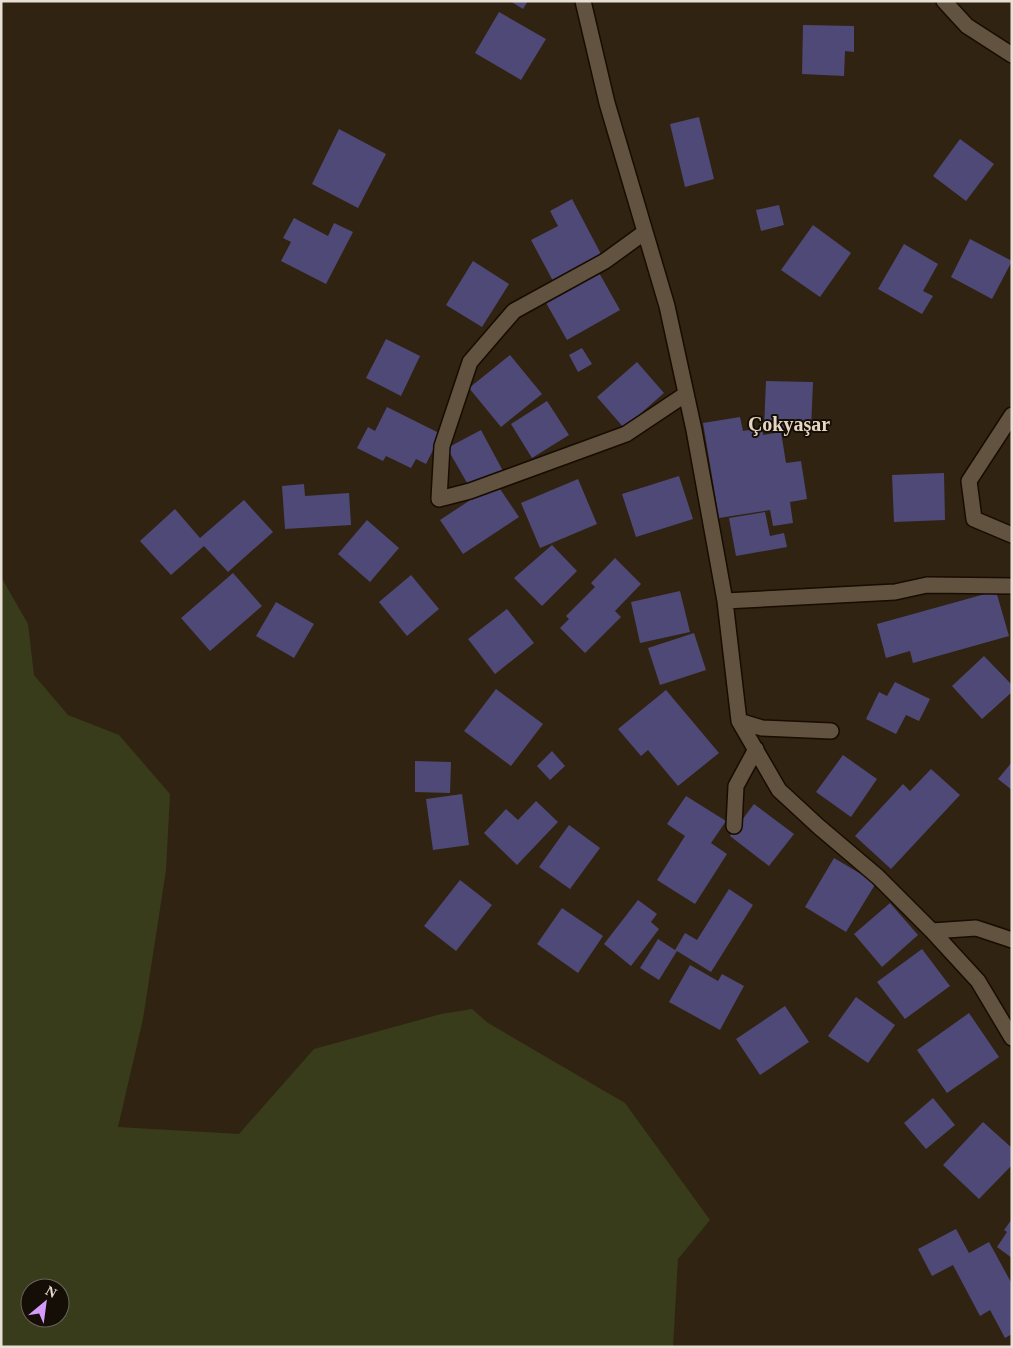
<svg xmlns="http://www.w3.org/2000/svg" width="1013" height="1348" viewBox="0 0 1013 1348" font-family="Georgia,serif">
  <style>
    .green { fill: #383c1b; fill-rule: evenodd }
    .building { fill: #4e4977 }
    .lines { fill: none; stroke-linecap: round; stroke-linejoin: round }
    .minor-casing { stroke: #180c00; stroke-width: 18 }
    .minor { stroke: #615340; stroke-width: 15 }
    .labels { text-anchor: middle; stroke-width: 4; stroke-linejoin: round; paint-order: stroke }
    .quarter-label { font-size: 20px; font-weight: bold; fill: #e7d6c0; stroke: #140e07 }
  </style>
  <rect width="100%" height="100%" fill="#302312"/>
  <!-- green -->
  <path class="green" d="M 1,577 L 28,624 L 34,675 L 68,715 L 119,735 L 170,794 L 166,870 L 143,1019 L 118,1127 L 239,1134 L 314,1049 L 441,1014 L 472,1009 L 488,1023 L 625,1103 L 710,1220 L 678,1259 L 673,1347 L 1,1347 ZM 30,1288 L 60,1288 L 60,1318 L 30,1318 Z"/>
  <!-- building -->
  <path class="building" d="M 510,1 L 528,1 L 523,9 Z
    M 499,12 L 546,39 L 521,80 L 475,53 Z
    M 803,25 L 854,26 L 854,52 L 845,51 L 844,76 L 802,74 Z
    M 699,117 L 714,179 L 685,187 L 670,124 Z
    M 339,129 L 386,154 L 358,208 L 312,184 Z
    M 960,139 L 994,164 L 966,201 L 933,176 Z
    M 572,199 L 602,256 L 553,281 L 531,240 L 558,226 L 550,211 Z
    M 779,205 L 784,225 L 761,231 L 756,210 Z
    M 294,218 L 328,236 L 334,223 L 353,232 L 326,284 L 281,261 L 291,242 L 283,238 Z
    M 813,225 L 851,253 L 820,297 L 781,270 Z
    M 970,239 L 1012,261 L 992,299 L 951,277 Z
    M 904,244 L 938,264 L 923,291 L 933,296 L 922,314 L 878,289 Z
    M 473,261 L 509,284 L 482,327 L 446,305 Z
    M 598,271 L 620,310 L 567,340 L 545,301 Z
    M 386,339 L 420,356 L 401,396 L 366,378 Z
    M 582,348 L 592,364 L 578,372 L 569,355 Z
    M 510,355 L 542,394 L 501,427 L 469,388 Z
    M 637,362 L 664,393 L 624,428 L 597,397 Z
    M 766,381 L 813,382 L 811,429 L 764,428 Z
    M 547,401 L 569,435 L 532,458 L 511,424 Z
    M 387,407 L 441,434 L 426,464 L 416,459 L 411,468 L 386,456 L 383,461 L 357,448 L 368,427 L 375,431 Z
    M 740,417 L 743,431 L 762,428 L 763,435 L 781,432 L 786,463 L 801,461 L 807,499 L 790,502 L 793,523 L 773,526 L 770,510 L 719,518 L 703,423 Z
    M 481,430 L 503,471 L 470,488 L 447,448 Z
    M 944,473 L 945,520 L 894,522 L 892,475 Z
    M 679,476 L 693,519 L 636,537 L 622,494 Z
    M 578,479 L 597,524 L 540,548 L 521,503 Z
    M 496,483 L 519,517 L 463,554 L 440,520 Z
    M 304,484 L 305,496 L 349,493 L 351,525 L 285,529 L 282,486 Z
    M 244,500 L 273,532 L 228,572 L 204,546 L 171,575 L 140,541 L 175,509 L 200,538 Z
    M 765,512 L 770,536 L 784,533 L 787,547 L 736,556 L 729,518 Z
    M 367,520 L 399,548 L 370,582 L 338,554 Z
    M 552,545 L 577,571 L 542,606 L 514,578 Z
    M 615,558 L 641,584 L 615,611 L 621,617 L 585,653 L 560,628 L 569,619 L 566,616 L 595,587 L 591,583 Z
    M 233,573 L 262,606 L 210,651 L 181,618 Z
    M 411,575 L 439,609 L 407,636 L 379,602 Z
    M 680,591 L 690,632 L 640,643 L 631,602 Z
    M 996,591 L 1009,636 L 913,663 L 910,651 L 886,658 L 877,624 Z
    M 276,602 L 314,624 L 294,658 L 256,636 Z
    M 507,609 L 534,643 L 495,674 L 468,639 Z
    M 694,633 L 706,670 L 660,685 L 648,648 Z
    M 984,656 L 1012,685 L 1012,692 L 982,719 L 952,686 Z
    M 895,682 L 930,699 L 919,721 L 906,715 L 896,734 L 866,719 L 879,692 L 887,696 Z
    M 496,689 L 543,724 L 511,766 L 464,731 Z
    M 666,690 L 719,753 L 678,786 L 648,750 L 641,756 L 618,729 Z
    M 552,751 L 565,766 L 550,780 L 537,766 Z
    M 843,755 L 877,779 L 851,817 L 816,792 Z
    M 415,761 L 451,762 L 450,793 L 415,792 Z
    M 1012,762 L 1012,790 L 998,779 Z
    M 931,769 L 960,795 L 891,869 L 855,836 L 903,784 L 910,791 Z
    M 462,794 L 469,845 L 433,850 L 426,799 Z
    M 686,796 L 726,821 L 711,843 L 727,854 L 695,904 L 657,880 L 685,836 L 667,824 Z
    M 536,801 L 558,822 L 517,865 L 484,833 L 506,809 L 518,820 Z
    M 754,804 L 794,834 L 769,866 L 730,836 Z
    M 569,825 L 600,848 L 570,889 L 539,867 Z
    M 834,858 L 876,883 L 846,932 L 805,907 Z
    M 460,880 L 492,905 L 456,951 L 424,926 Z
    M 729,889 L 753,905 L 711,972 L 677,951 L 659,980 L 640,968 L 658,939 L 675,950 L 685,933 L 697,940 Z
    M 638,900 L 657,914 L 651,922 L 659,929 L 631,966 L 604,944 Z
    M 890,903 L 918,935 L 882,967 L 854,934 Z
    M 562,908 L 603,936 L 578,973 L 537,944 Z
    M 922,949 L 950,986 L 905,1019 L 877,982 Z
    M 690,965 L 718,981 L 722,974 L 744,986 L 720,1030 L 669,1002 Z
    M 856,997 L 895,1025 L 868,1063 L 828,1036 Z
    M 785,1006 L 809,1042 L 760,1075 L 736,1039 Z
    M 969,1013 L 999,1057 L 947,1093 L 917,1050 Z
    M 933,1098 L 955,1125 L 926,1149 L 904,1123 Z
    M 983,1122 L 1012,1148 L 1012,1165 L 979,1199 L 943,1165 Z
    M 1012,1219 L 1012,1258 L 997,1247 L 1007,1232 L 1004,1230 Z
    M 956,1229 L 969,1253 L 989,1242 L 1012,1284 L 1012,1334 L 1005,1338 L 990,1310 L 980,1316 L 953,1265 L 932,1276 L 918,1249 Z"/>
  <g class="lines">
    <defs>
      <path id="minor" d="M 583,1 L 607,103 L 667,306 L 694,430 L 725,601 L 739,721 L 779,790 L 818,826 L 878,877 L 932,931 L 976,928 L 1012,940
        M 944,1 L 967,26 L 1012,55
        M 645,232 L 605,261 L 514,311 L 470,362 L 442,446 L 439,499 L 470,491 L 626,434 L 686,394
        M 1012,415 L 969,481 L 974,519 L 1012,535
        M 725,601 L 895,592 L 927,585 L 1012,586
        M 739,721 L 762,728 L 831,731
        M 734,826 L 736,786 L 756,749
        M 932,931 L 978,981 L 1012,1038"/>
    </defs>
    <!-- minor casing -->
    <use href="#minor" class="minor-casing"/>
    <!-- minor -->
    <use href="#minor" class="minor"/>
  </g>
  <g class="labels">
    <!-- quarter labels -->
    <g class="quarter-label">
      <text x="789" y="431">Çokyaşar</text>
    </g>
  </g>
  <!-- border -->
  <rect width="1013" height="1348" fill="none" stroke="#e9e0d5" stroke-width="5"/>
  <!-- north arrow -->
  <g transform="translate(45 1303) rotate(29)"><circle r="24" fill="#140e07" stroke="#696259"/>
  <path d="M0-4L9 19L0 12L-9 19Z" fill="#d59bfa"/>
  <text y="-8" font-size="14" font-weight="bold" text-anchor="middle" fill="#e9e0d5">N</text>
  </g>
</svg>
